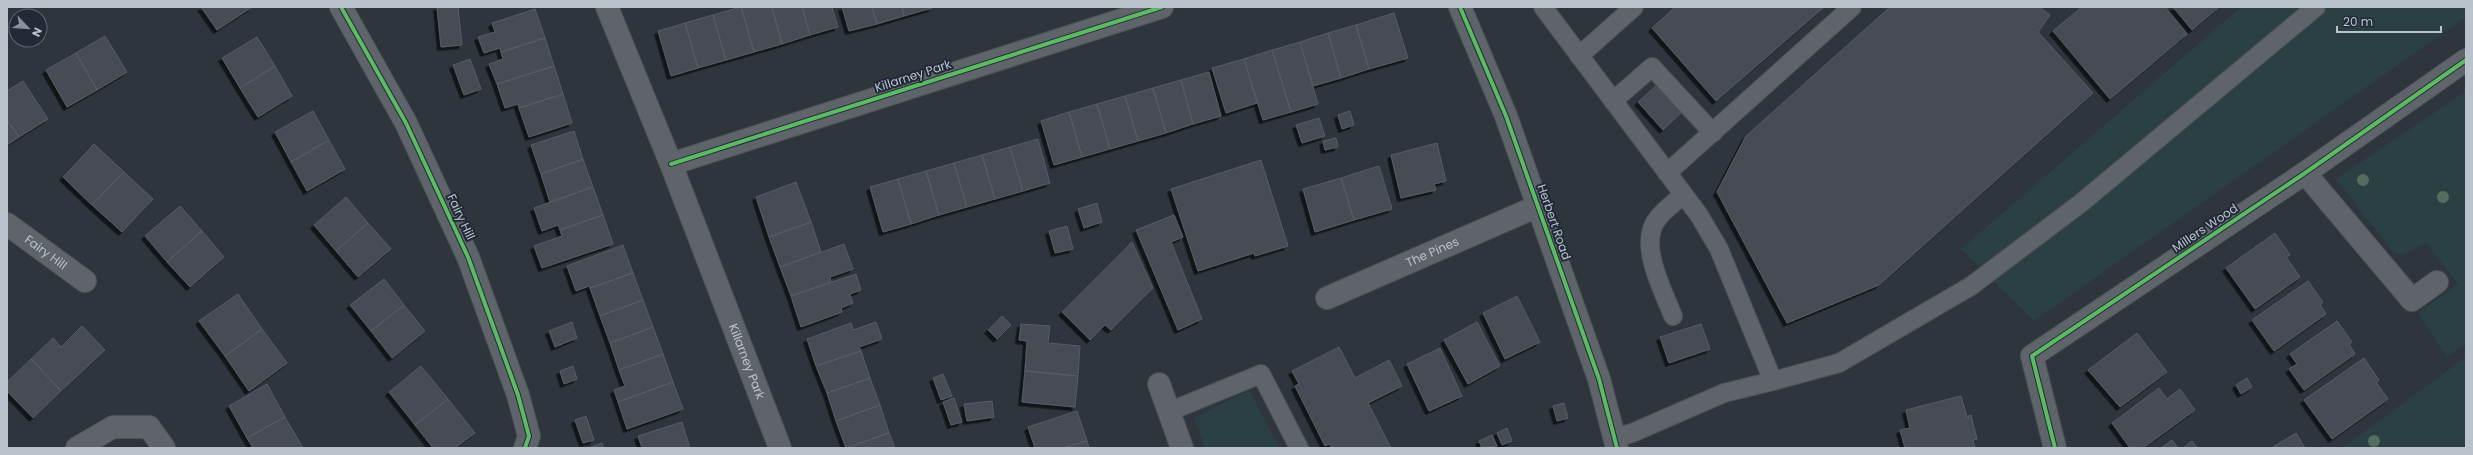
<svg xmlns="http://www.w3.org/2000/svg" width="2473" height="455" viewBox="0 0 2473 455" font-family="Poppins,sans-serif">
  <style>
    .green { fill: #2b4043 }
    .building { fill: #464c53; stroke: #575c64; filter: url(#shadow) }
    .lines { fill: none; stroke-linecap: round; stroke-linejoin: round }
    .service-casing { stroke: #4d5157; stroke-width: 20 }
    .minor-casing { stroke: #4d5157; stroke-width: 24 }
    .tertiary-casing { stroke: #4d5157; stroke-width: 24 }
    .service { stroke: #5e646a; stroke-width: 18 }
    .minor { stroke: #5e646a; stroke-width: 22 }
    .tertiary { stroke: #5e646a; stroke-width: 22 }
    .cycleway-casing { stroke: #212b38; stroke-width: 6 }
    .cycleway { stroke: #5cba63; stroke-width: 4 }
    .tree { fill: #536e5f }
    .labels { text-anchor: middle; stroke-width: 4; stroke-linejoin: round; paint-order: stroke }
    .street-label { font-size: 12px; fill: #bac2cc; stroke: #212b38 }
  </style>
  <defs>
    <filter id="shadow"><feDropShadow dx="-3.5" dy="3.5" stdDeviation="0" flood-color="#0009"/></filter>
  </defs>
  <rect width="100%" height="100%" fill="#2e353d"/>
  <!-- green -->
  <path class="green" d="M 2241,7 L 2466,7 L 2466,17 L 2034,321 L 1961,249 Z
    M 2466,91 L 2466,343 L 2447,357 L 2418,313 L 2458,284 L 2426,243 L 2402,255 L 2393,252 L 2336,179 Z
    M 2466,357 L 2466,448 L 2342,448 Z
    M 1249,390 L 1280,448 L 1205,448 L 1194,418 Z"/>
  <!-- building -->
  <path class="building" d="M 201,7 L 252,7 L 217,30 Z
    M 437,7 L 458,7 L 462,45 L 441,47 Z
    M 741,7 L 772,7 L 782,44 L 754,52 Z
    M 741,7 L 754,52 L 726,60 L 713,15 Z
    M 772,7 L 802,7 L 810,35 L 782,44 Z
    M 802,7 L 832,7 L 838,27 L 810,35 Z
    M 842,7 L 872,7 L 877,24 L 849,31 Z
    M 872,7 L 902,7 L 904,16 L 877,24 Z
    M 902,7 L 932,7 L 932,8 L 904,16 Z
    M 1675,7 L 1824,7 L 1716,101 L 1652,28 Z
    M 1890,7 L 2040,7 L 2050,15 L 2038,32 L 2093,93 L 1879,285 L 1787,323 L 1717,192 L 1746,136 Z
    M 2082,7 L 2165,7 L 2187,34 L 2110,99 L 2053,31 Z
    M 2173,7 L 2219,7 L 2192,30 Z
    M 535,9 L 545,38 L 501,52 L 500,48 L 484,53 L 478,37 L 495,32 L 492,23 Z
    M 1394,13 L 1408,58 L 1369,69 L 1356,25 Z
    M 713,15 L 726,60 L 698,68 L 685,23 Z
    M 685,23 L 698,68 L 671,76 L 658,31 Z
    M 1356,25 L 1369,69 L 1341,78 L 1328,33 Z
    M 1328,33 L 1341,78 L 1313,86 L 1300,42 Z
    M 105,36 L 127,72 L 97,90 L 76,53 Z
    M 257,37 L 275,66 L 240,88 L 222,58 Z
    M 545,38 L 554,66 L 497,84 L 489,64 L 503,59 L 501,52 Z
    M 1300,42 L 1318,104 L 1291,112 L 1272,50 Z
    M 1272,50 L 1291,112 L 1263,120 L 1244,59 Z
    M 76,53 L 97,90 L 67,107 L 46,70 Z
    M 470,59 L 481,89 L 464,95 L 453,65 Z
    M 1244,59 L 1257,103 L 1226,113 L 1212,68 Z
    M 275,66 L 292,96 L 258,117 L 240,88 Z
    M 554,66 L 563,94 L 519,108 L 518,104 L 505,108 L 497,84 Z
    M 1209,72 L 1221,116 L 1193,124 L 1181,80 Z
    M 1181,80 L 1193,124 L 1166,133 L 1153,88 Z
    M 23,81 L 48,119 L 19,137 L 7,120 L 7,91 Z
    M 1658,84 L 1682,112 L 1663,130 L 1638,102 Z
    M 1153,88 L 1166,133 L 1138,141 L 1125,96 Z
    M 563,94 L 572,123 L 529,137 L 519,108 Z
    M 1125,96 L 1138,141 L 1110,149 L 1097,104 Z
    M 1097,104 L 1110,149 L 1082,157 L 1069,112 Z
    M 313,111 L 329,140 L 291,162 L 275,132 Z
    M 1350,111 L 1354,125 L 1342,129 L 1338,115 Z
    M 1069,112 L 1082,157 L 1054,165 L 1041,121 Z
    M 1319,118 L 1325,136 L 1302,143 L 1296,125 Z
    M 7,120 L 19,137 L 7,145 Z
    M 574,131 L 583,159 L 541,174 L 531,145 Z
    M 1336,138 L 1338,147 L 1325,150 L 1323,141 Z
    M 1038,139 L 1050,183 L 1023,191 L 1010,147 Z
    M 329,140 L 345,169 L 307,191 L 291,162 Z
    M 1437,143 L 1446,181 L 1434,184 L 1436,190 L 1401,198 L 1391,155 Z
    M 94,144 L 124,172 L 92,205 L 63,177 Z
    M 1010,147 L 1023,191 L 995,199 L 982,155 Z
    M 982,155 L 995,199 L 967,207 L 954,163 Z
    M 583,159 L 593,187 L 550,202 L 541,174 Z
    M 1261,160 L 1288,246 L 1255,256 L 1254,253 L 1198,271 L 1171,189 Z
    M 954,163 L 967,207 L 939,215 L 926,171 Z
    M 1379,166 L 1392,209 L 1354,220 L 1341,178 Z
    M 926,171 L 939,215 L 911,224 L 898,179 Z
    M 124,172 L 153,199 L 122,232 L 92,205 Z
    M 1341,178 L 1354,220 L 1315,232 L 1303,189 Z
    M 898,179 L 911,224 L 883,232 L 870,187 Z
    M 796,182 L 811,222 L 769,237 L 756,197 Z
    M 593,187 L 603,215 L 560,230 L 558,225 L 542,231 L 534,208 Z
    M 346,197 L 368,223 L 336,251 L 314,225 Z
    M 1097,203 L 1102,222 L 1084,228 L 1078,209 Z
    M 180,206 L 202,231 L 167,262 L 145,236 Z
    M 603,215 L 613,244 L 542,268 L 534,246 L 562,236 L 560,230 Z
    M 1174,215 L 1183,237 L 1171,242 L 1202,319 L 1178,330 L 1136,230 Z
    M 811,222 L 821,252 L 780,267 L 769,237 Z
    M 368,223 L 391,249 L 358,277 L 336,251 Z
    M 1067,226 L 1073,249 L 1055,253 L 1049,231 Z
    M 202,231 L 224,257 L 190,287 L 167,262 Z
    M 2275,233 L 2290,255 L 2286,257 L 2300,277 L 2255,309 L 2226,268 Z
    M 1132,242 L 1153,288 L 1111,330 L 1105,325 L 1090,340 L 1062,312 Z
    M 844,244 L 853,269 L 830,277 L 831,282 L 791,296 L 780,267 Z
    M 623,245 L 633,273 L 590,288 L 589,286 L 576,291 L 567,266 Z
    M 633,273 L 643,300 L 600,316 L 590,288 Z
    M 856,274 L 861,290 L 850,294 L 853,303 L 841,308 L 842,312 L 801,327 L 791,296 Z
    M 384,279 L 404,305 L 371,331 L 350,305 Z
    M 2308,281 L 2323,302 L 2320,305 L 2326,314 L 2274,351 L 2252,320 Z
    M 238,294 L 262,329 L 225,356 L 199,321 Z
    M 1517,296 L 1540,342 L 1505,359 L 1483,313 Z
    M 643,300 L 653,327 L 610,343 L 600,316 Z
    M 404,305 L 425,331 L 392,358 L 371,331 Z
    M 1002,316 L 1011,325 L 997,339 L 988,330 Z
    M 2337,321 L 2352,342 L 2349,344 L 2355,354 L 2304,390 L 2289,369 L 2297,364 L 2290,354 Z
    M 572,322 L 577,338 L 555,347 L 549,331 Z
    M 876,322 L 882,339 L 859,347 L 861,351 L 816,366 L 807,339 L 851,323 L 853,330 Z
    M 1477,322 L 1500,366 L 1468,384 L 1444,340 Z
    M 1021,324 L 1050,326 L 1048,343 L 1080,346 L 1078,376 L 1025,371 L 1027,341 L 1019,340 Z
    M 1701,324 L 1710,349 L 1669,363 L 1660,337 Z
    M 82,326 L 105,350 L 61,391 L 31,359 L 53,338 L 61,347 Z
    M 653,327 L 663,354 L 619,370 L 610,343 Z
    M 262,329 L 287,363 L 249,391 L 225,356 Z
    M 2137,333 L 2167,372 L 2120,407 L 2088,370 Z
    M 1339,347 L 1355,378 L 1389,360 L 1402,386 L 1368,403 L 1391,448 L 1332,448 L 1329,444 L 1325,446 L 1295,386 L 1299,384 L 1292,371 Z
    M 1440,348 L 1462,396 L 1429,411 L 1407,364 Z
    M 861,351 L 870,378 L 827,393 L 816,366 Z
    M 663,354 L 673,382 L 618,402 L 614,390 L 625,386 L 619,370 Z
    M 2364,358 L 2379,380 L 2376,382 L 2388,399 L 2332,439 L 2304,400 Z
    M 31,359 L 61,391 L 33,418 L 7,391 L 7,382 Z
    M 421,366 L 448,399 L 415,425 L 389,392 Z
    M 573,366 L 577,379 L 564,384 L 560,371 Z
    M 1025,371 L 1078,376 L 1075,407 L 1022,402 Z
    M 943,374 L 952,396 L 941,400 L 933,378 Z
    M 870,378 L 880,405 L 836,421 L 827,393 Z
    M 2247,378 L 2252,387 L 2241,394 L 2236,385 Z
    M 673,382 L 683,409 L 627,429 L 618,402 Z
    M 267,384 L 285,417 L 247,438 L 229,406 Z
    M 2159,388 L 2167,399 L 2180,389 L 2195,410 L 2143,448 L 2130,448 L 2112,423 Z
    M 1961,396 L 1967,417 L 1971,415 L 1977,439 L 1973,440 L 1975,448 L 1905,448 L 1900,430 L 1910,428 L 1906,410 Z
    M 954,398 L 962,422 L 951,425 L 943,402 Z
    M 448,399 L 475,433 L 455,448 L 433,448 L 415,425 Z
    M 992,401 L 994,417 L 967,421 L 964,404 Z
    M 1564,403 L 1568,418 L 1557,421 L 1553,406 Z
    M 880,405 L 889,433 L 846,448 L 836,421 Z
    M 1077,411 L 1087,441 L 1063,448 L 1035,448 L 1028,427 Z
    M 586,416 L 594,440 L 583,443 L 575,420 Z
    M 285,417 L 303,448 L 253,448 L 247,438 Z
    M 682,422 L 690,448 L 642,448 L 638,436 Z
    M 1507,428 L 1512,441 L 1502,445 L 1497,433 Z
    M 889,433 L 895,448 L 846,448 Z
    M 2296,433 L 2305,448 L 2274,448 L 2273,447 Z
    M 1492,435 L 1497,446 L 1482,448 L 1479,441 Z
    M 2172,440 L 2178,448 L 2161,448 Z
    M 1087,441 L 1089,448 L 1063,448 Z
    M 2192,441 L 2197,448 L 2183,448 Z
    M 602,443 L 604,448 L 591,448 L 591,447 Z"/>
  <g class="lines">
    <defs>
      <path id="service" d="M 1543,7 L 1699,215 L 1719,249 L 1773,381 L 1724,393 L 1632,433 L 1614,438
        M 1579,56 L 1634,7
        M 1613,101 L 1652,67 L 1713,133
        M 1667,173 L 1852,7
        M 1673,316 C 1663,290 1637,243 1658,218 C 1665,209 1675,202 1683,195
        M 1773,381 L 1839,363 L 1971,286 L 2081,203 L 2316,7
        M 1168,412 L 1261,374 L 1299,448"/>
      <g id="minor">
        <path d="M 341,7 L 406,123 L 468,257 L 518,395 L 529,436 L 525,448"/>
        <path id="s1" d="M 607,7 L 671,164 L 780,448"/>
        <path d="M 671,164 L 1162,7"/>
        <path d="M 2305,173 L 2412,300 L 2437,282"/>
        <path id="s2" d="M 7,224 L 85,281"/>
        <path id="s3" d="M 1327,298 L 1538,206"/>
        <path d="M 1159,384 L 1182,448"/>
        <path d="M 77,448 L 113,427 L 149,427 L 164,448"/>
        <path d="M 2055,448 L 2032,356 L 2305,173 L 2466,60"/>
      </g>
      <path id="tertiary" d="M 1460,7 L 1506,116 L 1599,379 L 1617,448"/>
    </defs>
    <!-- service casing -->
    <use href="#service" class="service-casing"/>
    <!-- minor casing -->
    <use href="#minor" class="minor-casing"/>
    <!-- tertiary casing -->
    <use href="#tertiary" class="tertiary-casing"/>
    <!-- service -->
    <use href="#service" class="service"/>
    <!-- minor -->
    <use href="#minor" class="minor"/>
    <!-- tertiary -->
    <use href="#tertiary" class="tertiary"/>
    <defs>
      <path id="cycleway" d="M 341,7 L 406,123 L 468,257 L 518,395 L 529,436 L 525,448
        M 1460,7 L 1506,116 L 1599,379 L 1617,448
        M 671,164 L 1162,7
        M 2055,448 L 2032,356 L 2305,173 L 2466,60"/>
    </defs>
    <!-- cycleway casing -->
    <use href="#cycleway" class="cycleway-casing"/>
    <!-- cycleway -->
    <use href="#cycleway" class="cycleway"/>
  </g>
  <!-- trees -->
  <g class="tree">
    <circle cx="2363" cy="180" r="6"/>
    <circle cx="2443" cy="197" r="6"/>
    <circle cx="2374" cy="441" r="6"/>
  </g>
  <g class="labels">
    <!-- street labels -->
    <g class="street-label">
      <text transform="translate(913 76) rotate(-18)" y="4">Killarney Park</text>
      <text transform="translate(461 217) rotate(65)" y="4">Fairy Hill</text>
      <text transform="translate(1554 222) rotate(71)" y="4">Herbert Road</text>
      <text transform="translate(2205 228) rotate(-34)" y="4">Millers Wood</text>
      <text dy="4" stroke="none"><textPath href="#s3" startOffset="115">The Pines</textPath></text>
      <text dy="4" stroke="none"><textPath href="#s2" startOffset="48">Fairy Hill</textPath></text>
      <text dy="4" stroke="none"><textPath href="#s1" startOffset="381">Killarney Park</textPath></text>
    </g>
  </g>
  <!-- border -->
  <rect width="2473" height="455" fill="none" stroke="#bac2cc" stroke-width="16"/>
  <!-- north arrow -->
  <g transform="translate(28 28) rotate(115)"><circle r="19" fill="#212b38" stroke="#5e6773"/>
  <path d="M0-3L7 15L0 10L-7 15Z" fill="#89919a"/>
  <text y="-6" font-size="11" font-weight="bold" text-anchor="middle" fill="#bac2cc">N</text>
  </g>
  <!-- scale -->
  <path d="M2337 26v6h104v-6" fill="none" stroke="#bac2cc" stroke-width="2"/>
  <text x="2343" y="26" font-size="12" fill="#bac2cc" stroke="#212b38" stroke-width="3" paint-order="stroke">20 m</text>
</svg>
